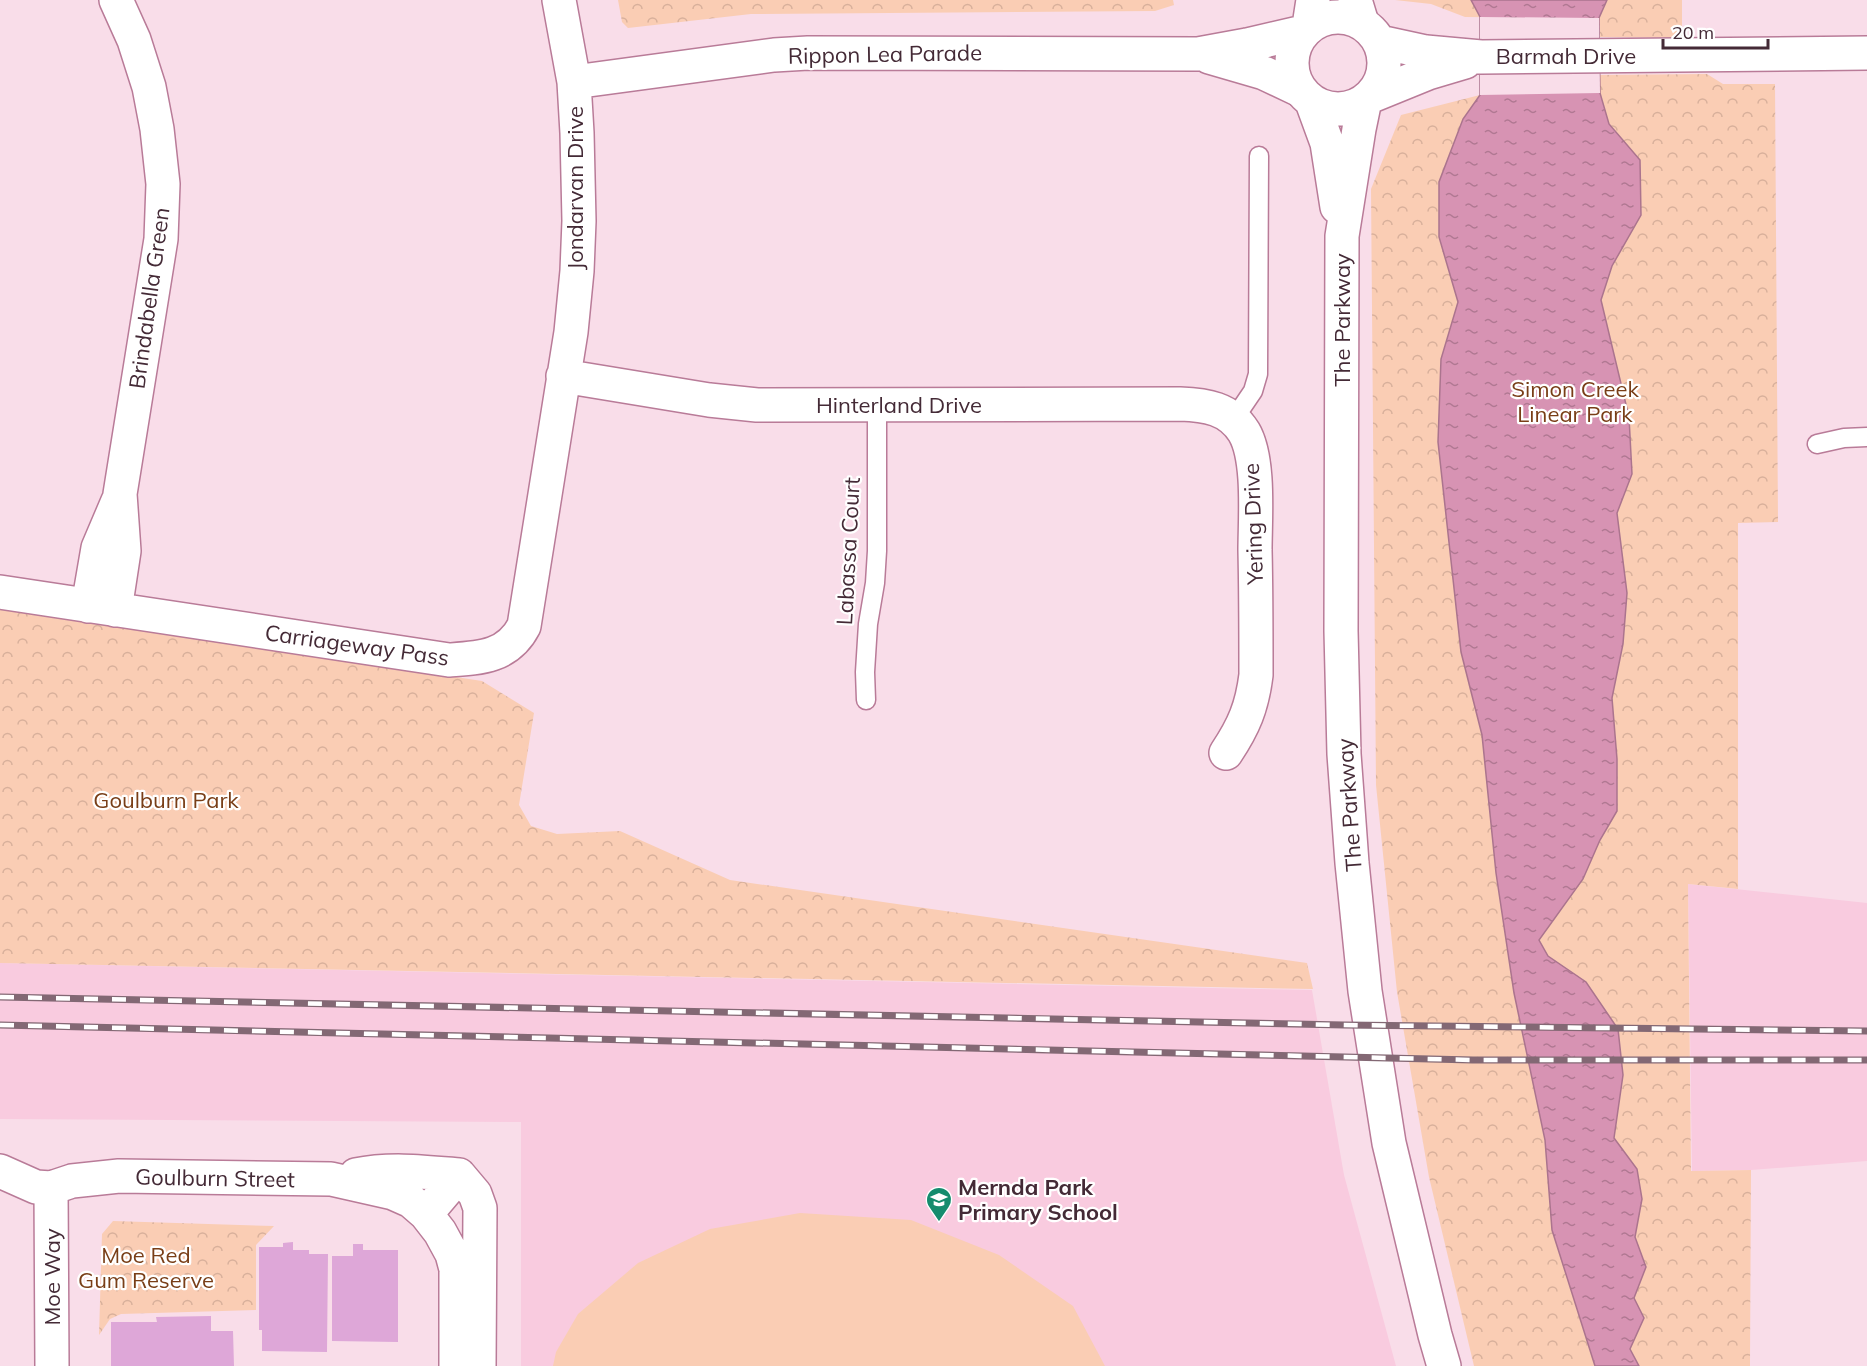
<svg xmlns="http://www.w3.org/2000/svg" width="1867" height="1366" viewBox="0 0 1867 1366" font-family="Mulish,sans-serif">
  <style>
    .built { fill: #f9cbdf }
    .grass { fill: #facdb4 }
    .park { fill: url(#park-crowns) }
    .water { fill: url(#water-ripples); stroke: #ab748e; stroke-width: 1.5 }
    .pier { fill: #f9dde9 }
    .building { fill: #dea7d8 }
    .lines { fill: none; stroke-linecap: round; stroke-linejoin: round }
    .lane-casing { stroke: #b97b98; stroke-width: 21 }
    .street-casing { stroke: #b97b98; stroke-width: 36 }
    .secondary-casing { stroke: #b97b98; stroke-width: 36 }
    .lane { stroke: #fff; stroke-width: 18 }
    .street { stroke: #fff; stroke-width: 33 }
    .secondary { stroke: #fff; stroke-width: 33 }
    .rail-casing { stroke: #836874; stroke-width: 7 }
    .rail { stroke: #fff; stroke-width: 4.5; stroke-dasharray: 14; stroke-linecap: butt }
    .labels { text-anchor: middle; stroke-width: 4.5; stroke-linejoin: round; paint-order: stroke }
    .street-label { font-size: 22px; fill: #442a36; stroke: #fff }
    .park-label { font-size: 22px; fill: #793e17; stroke: #fff }
    .poi-label { font-size: 22px; font-weight: bold; fill: #442a36; stroke: #fff; text-anchor: start }
  </style>
  <defs>
    <pattern id="park-crowns" width="20" height="18" patternUnits="userSpaceOnUse" patternTransform="scale(1.5)"><rect width="20" height="18" fill="#facdb4"/><path d="M2 6a3 3 0 1 1 6 0M12 15a3 3 0 1 1 6 0" fill="none" stroke="#d8b09b"/></pattern>
    <pattern id="water-ripples" width="26" height="14" patternUnits="userSpaceOnUse" patternTransform="scale(1.5)"><rect width="26" height="14" fill="#d793b3"/><path d="M2 4q2-2 4 0t4 0M15 11q2-2 4 0t4 0" fill="none" stroke="#b07892"/></pattern>
  </defs>
  <rect width="100%" height="100%" fill="#f9dde9"/>
  <!-- built -->
  <path class="built" d="M 1688,884 L 1867,903 L 1867,1161 L 1751,1170 L 1692,1171 Z
    M 0,963 L 1312,990 L 1344,1175 L 1396,1366 L 521,1366 L 521,1122 L 0,1119 Z"/>
  <!-- grass -->
  <path class="grass" d="M 800,1213 L 911,1220 L 999,1255 L 1073,1306 L 1105,1366 L 553,1366 L 556,1352 L 578,1314 L 638,1263 L 710,1229 Z"/>
  <!-- park -->
  <path class="park" d="M 618,0 L 1173,0 L 1174,5 L 1155,11 L 751,14 L 628,28 L 622,22 Z
    M 1395,0 L 1682,0 L 1682,38 L 1600,37 L 1599,18 L 1465,17 L 1431,4 Z
    M 1707,74 L 1723,84 L 1775,84 L 1778,522 L 1738,523 L 1738,889 L 1688,884 L 1691,1171 L 1751,1170 L 1750,1366 L 1474,1366 L 1429,1177 L 1397,992 L 1376,785 L 1371,189 L 1401,115 L 1480,95 L 1600,93 L 1600,75 Z
    M 0,607 L 482,681 L 534,713 L 519,805 L 531,826 L 557,834 L 620,831 L 730,880 L 1307,963 L 1313,989 L 0,963 Z
    M 113,1221 L 274,1226 L 256,1245 L 256,1310 L 121,1314 L 110,1319 L 99,1335 L 102,1234 Z"/>
  <!-- water -->
  <path class="water" d="M 1471,0 L 1607,0 L 1599,18 L 1600,93 L 1609,124 L 1640,160 L 1641,215 L 1612,266 L 1601,300 L 1629,417 L 1632,474 L 1617,513 L 1627,593 L 1623,644 L 1612,698 L 1617,759 L 1617,811 L 1600,840 L 1583,879 L 1539,940 L 1548,956 L 1586,982 L 1618,1029 L 1623,1075 L 1614,1138 L 1637,1169 L 1642,1199 L 1635,1237 L 1646,1267 L 1634,1298 L 1644,1318 L 1630,1349 L 1639,1366 L 1595,1366 L 1552,1230 L 1545,1140 L 1514,993 L 1496,873 L 1482,735 L 1461,652 L 1438,442 L 1441,359 L 1458,302 L 1439,237 L 1439,182 L 1463,119 L 1480,95 L 1480,17 Z"/>
  <!-- pier -->
  <path class="pier" d="M 1480,17 L 1599,18 L 1600,93 L 1480,95 Z"/>
  <!-- building -->
  <path class="building" d="M 293,1242 L 293,1250 L 309,1250 L 309,1254 L 328,1254 L 327,1352 L 262,1351 L 262,1330 L 259,1330 L 259,1247 L 283,1247 L 283,1243 Z
    M 353,1244 L 363,1244 L 363,1250 L 398,1250 L 398,1342 L 332,1341 L 332,1256 L 353,1256 Z
    M 211,1316 L 211,1331 L 233,1331 L 234,1366 L 111,1366 L 111,1322 L 157,1322 L 156,1317 Z"/>
  <g class="lines">
    <defs>
      <path id="lane" d="M 1234,419 L 1253,391 L 1258,374 L 1259,156
        M 1817,444 L 1844,438 L 1867,437
        M 866,700 L 865,672 L 868,624 L 875,583 L 877,551 L 877,405"/>
      <path id="street" d="M 1355,0 L 1362,23
        M 1309,26 L 1313,0
        M 1209,57 L 1264,73 L 1300,90
        M 574,82 L 774,55 L 808,53 L 1198,54 L 1247,45 L 1303,32
        M 563,376 L 709,400 L 757,405 L 1180,404 C 1206,405 1229,408 1244,432 C 1260,459 1255,519 1255,550 C 1256,592 1256,633 1256,675 C 1252,707 1244,726 1226,753
        M 0,592 L 449,660 C 480,658 508,657 524,626 L 571,332 L 577,271 L 579,221 L 577,133 L 574,82 L 559,0
        M 88,606 L 98,548 L 118,501
        M 115,610 L 124,551 L 120,494 L 161,239 L 163,184 L 157,129 L 149,87 L 134,40 L 116,0
        M 0,1171 L 36,1187 L 51,1188 L 72,1181 L 119,1176 L 331,1179 L 393,1193 L 411,1201 L 426,1214 L 440,1232 L 452,1254 L 456,1269 L 456,1366
        M 356,1175 C 390,1168 425,1172 459,1175
        M 51,1188 L 52,1366
        M 426,1214 L 459,1175 L 475,1194 L 480,1208 L 479,1366"/>
      <path id="secondary" d="M1292 63a46 46 0 1 1 92 0a46 46 0 1 1-92 0Z
        M 1380,42 L 1426,52 L 1481,57 L 1867,53
        M 1369,97 L 1428,73 L 1465,62
        M 1365,100 L 1359,129 L 1342,236 L 1341,631 L 1344,754 L 1352,863 L 1365,991 L 1389,1143 L 1435,1335 L 1444,1366
        M 1312,102 L 1327,143 L 1337,207"/>
    </defs>
    <!-- lane casing -->
    <use href="#lane" class="lane-casing"/>
    <!-- street casing -->
    <use href="#street" class="street-casing"/>
    <!-- secondary casing -->
    <use href="#secondary" class="secondary-casing"/>
    <!-- lane -->
    <use href="#lane" class="lane"/>
    <!-- street -->
    <use href="#street" class="street"/>
    <!-- secondary -->
    <use href="#secondary" class="secondary"/>
    <defs>
      <path id="rail" d="M 0,997 L 1344,1025 L 1867,1031
        M 0,1025 L 1473,1060 L 1867,1060"/>
    </defs>
    <!-- rail casing -->
    <use href="#rail" class="rail-casing"/>
    <!-- rail -->
    <use href="#rail" class="rail"/>
  </g>
  <!-- icons -->
  <defs>
    <symbol id="school-pin" viewBox="-11 -11 22 30"><path d="M0 17L-7.5 6A9.5 9.5 0 1 1 7.5 6Z" fill="#158c6e" stroke="#fff"/><path d="M0-5L7-2L0 1L-7-2ZM-4 1L0 2.5L4 1V4Q0 6-4 4Z" fill="#fff"/></symbol>
  </defs>
  <g fill-rule="evenodd">
    <use href="#school-pin" x="924" y="1185" width="30" height="40"/>
  </g>
  <g class="labels">
    <!-- street labels -->
    <g class="street-label">
      <text transform="translate(885 54) rotate(-1)" y="8">Rippon Lea Parade</text>
      <text x="1566" y="64">Barmah Drive</text>
      <text transform="translate(575 188) rotate(-90)" y="8">Jondarvan Drive</text>
      <text transform="translate(149 298) rotate(-82)" y="8">Brindabella Green</text>
      <text transform="translate(1342 320) rotate(-90)" y="8">The Parkway</text>
      <text x="899" y="413">Hinterland Drive</text>
      <text transform="translate(1253 524) rotate(-92)" y="8">Yering Drive</text>
      <text transform="translate(848 551) rotate(-87)" y="8">Labassa Court</text>
      <text transform="translate(357 645) rotate(8)" y="8">Carriageway Pass</text>
      <text transform="translate(1349 805) rotate(-94)" y="8">The Parkway</text>
      <text transform="translate(215 1178) rotate(1)" y="8">Goulburn Street</text>
      <text transform="translate(52 1277) rotate(-90)" y="8">Moe Way</text>
    </g>
    <!-- park labels -->
    <g class="park-label">
      <text x="1575" y="397">Simon Creek<tspan x="1575" dy="25">Linear Park</tspan></text>
      <text x="166" y="808">Goulburn Park</text>
      <text x="146" y="1263">Moe Red<tspan x="146" dy="25">Gum Reserve</tspan></text>
    </g>
    <!-- poi labels -->
    <g class="poi-label">
      <text x="958" y="1195">Mernda Park<tspan x="958" dy="25">Primary School</tspan></text>
    </g>
  </g>
  <!-- scale -->
  <path d="M1663 39v9h105v-9" fill="none" stroke="#442a36" stroke-width="3"/>
  <text x="1672" y="39" font-size="18" fill="#442a36" stroke="#ffffff" stroke-width="4.5" paint-order="stroke">20 m</text>
</svg>
